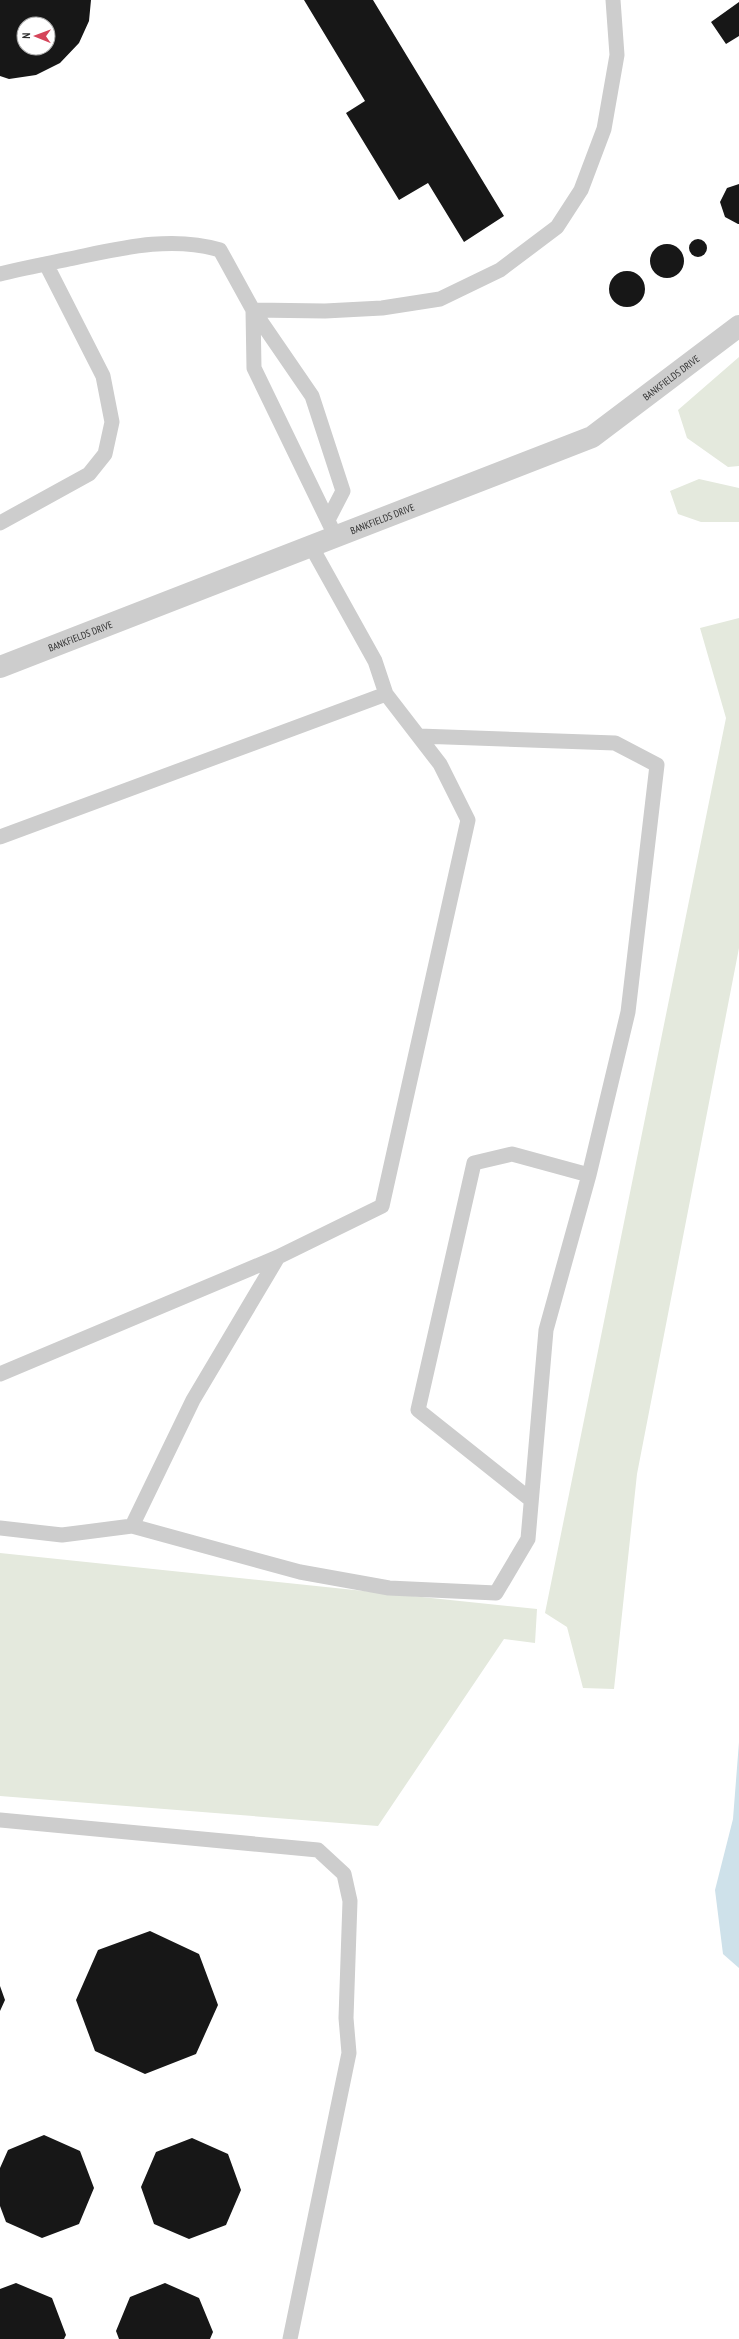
<svg xmlns="http://www.w3.org/2000/svg" width="739" height="2339" viewBox="0 0 739 2339" font-family="'PT Sans Narrow',sans-serif">
  <style>
    .green { fill: #e4e9dd }
    .water { fill: #cee1ea }
    .building { fill: #171717; fill-rule: evenodd }
    .lines { fill: none; stroke-linecap: round; stroke-linejoin: round }
    .service { stroke: #cdcdcd; stroke-width: 15 }
    .minor { stroke: #cdcdcd; stroke-width: 22 }
    .labels { text-anchor: middle; stroke-width: 4; stroke-linejoin: round; paint-order: stroke }
    .street-label { font-size: 10px; fill: #303030; stroke: #fff }
  </style>
  <rect width="100%" height="100%" fill="#fff"/>
  <!-- green -->
  <path class="green" d="M 739,357 L 739,466 L 728,467 L 687,438 L 678,410 Z
    M 699,479 L 739,488 L 739,522 L 701,522 L 678,514 L 670,491 Z
    M 739,618 L 739,948 L 637,1474 L 614,1689 L 583,1688 L 567,1627 L 545,1613 L 726,718 L 700,628 Z
    M 0,1553 L 537,1609 L 535,1643 L 504,1639 L 378,1826 L 0,1796 Z"/>
  <!-- water -->
  <path class="water" d="M 739,1742 L 739,1968 L 723,1954 L 715,1890 L 733,1819 Z"/>
  <!-- building -->
  <path class="building" d="M 0,0 L 91,0 L 89,21 L 79,43 L 60,63 L 36,75 L 9,79 L 0,76 ZM 24,24 L 48,24 L 48,48 L 24,48 Z
    M 304,0 L 373,0 L 504,216 L 464,242 L 428,183 L 399,200 L 346,113 L 365,101 Z
    M 739,2 L 739,36 L 726,44 L 711,22 Z
    M 739,184 L 739,224 L 738,224 L 725,217 L 720,202 L 727,188 Z
    M689 248a9 9 0 1 1 18 0a9 9 0 1 1-18 0Z
    M650 261a17 17 0 1 1 34 0a17 17 0 1 1-34 0Z
    M609 289a18 18 0 1 1 36 0a18 18 0 1 1-36 0Z
    M 150,1931 L 199,1954 L 218,2005 L 196,2054 L 145,2074 L 95,2051 L 76,2000 L 98,1950 Z
    M 0,1986 L 5,2000 L 0,2011 Z
    M 44,2135 L 80,2151 L 94,2188 L 79,2224 L 42,2238 L 6,2222 L 0,2206 L 0,2168 L 8,2150 Z
    M 192,2138 L 228,2154 L 241,2190 L 226,2225 L 189,2239 L 154,2224 L 141,2187 L 156,2152 Z
    M 16,2283 L 52,2298 L 66,2335 L 64,2339 L 0,2339 L 0,2289 Z
    M 165,2283 L 199,2298 L 213,2332 L 210,2339 L 119,2339 L 116,2331 L 130,2297 Z"/>
  <g class="lines">
    <!-- service -->
    <path class="service" d="M 0,274 C 23,268 46,264 69,259 C 118,249 170,235 220,250 L 253,310 L 312,396 L 343,491 L 328,520
      M 253,310 L 325,311 L 382,308 L 440,299 L 500,270 L 557,227 L 581,190 L 604,129 L 617,55 L 613,0
      M 253,310 L 254,368 L 331,527
      M 0,523 L 89,474 L 105,454 L 112,422 L 103,376 L 46,264
      M 0,837 L 386,694
      M 0,1374 L 278,1257 L 382,1206 L 468,820 L 440,764 L 386,694 L 375,661 L 311,546
      M 531,1500 L 418,1410 L 474,1163 L 512,1154 L 589,1175
      M 132,1526 L 300,1572 L 389,1588 L 496,1593 L 528,1539 L 546,1330 L 589,1175 L 628,1012 L 657,765 L 615,743 L 419,736
      M 0,1528 L 62,1535 L 132,1526 L 193,1400 L 278,1257
      M 0,1820 L 318,1850 L 344,1874 L 350,1901 L 346,2018 L 349,2053 L 290,2339"/>
    <!-- minor -->
    <path class="minor" id="s1" d="M 0,667 L 592,437 L 739,326"/>
  </g>
  <g class="labels">
    <!-- street labels -->
    <g class="street-label">
      <text dy="4" stroke="none"><textPath href="#s1" startOffset="734">BANKFIELDS DRIVE</textPath></text>
      <text dy="4" stroke="none"><textPath href="#s1" startOffset="410">BANKFIELDS DRIVE</textPath></text>
      <text dy="4" stroke="none"><textPath href="#s1" startOffset="86">BANKFIELDS DRIVE</textPath></text>
    </g>
  </g>
  <!-- north arrow -->
  <g transform="translate(36 36) rotate(271)"><circle r="19" fill="#ffffff" stroke="#acacac"/>
  <path d="M0-3L7 15L0 10L-7 15Z" fill="#d5455a"/>
  <text y="-6" font-size="11" font-weight="bold" text-anchor="middle" fill="#303030">N</text>
  </g>
</svg>
